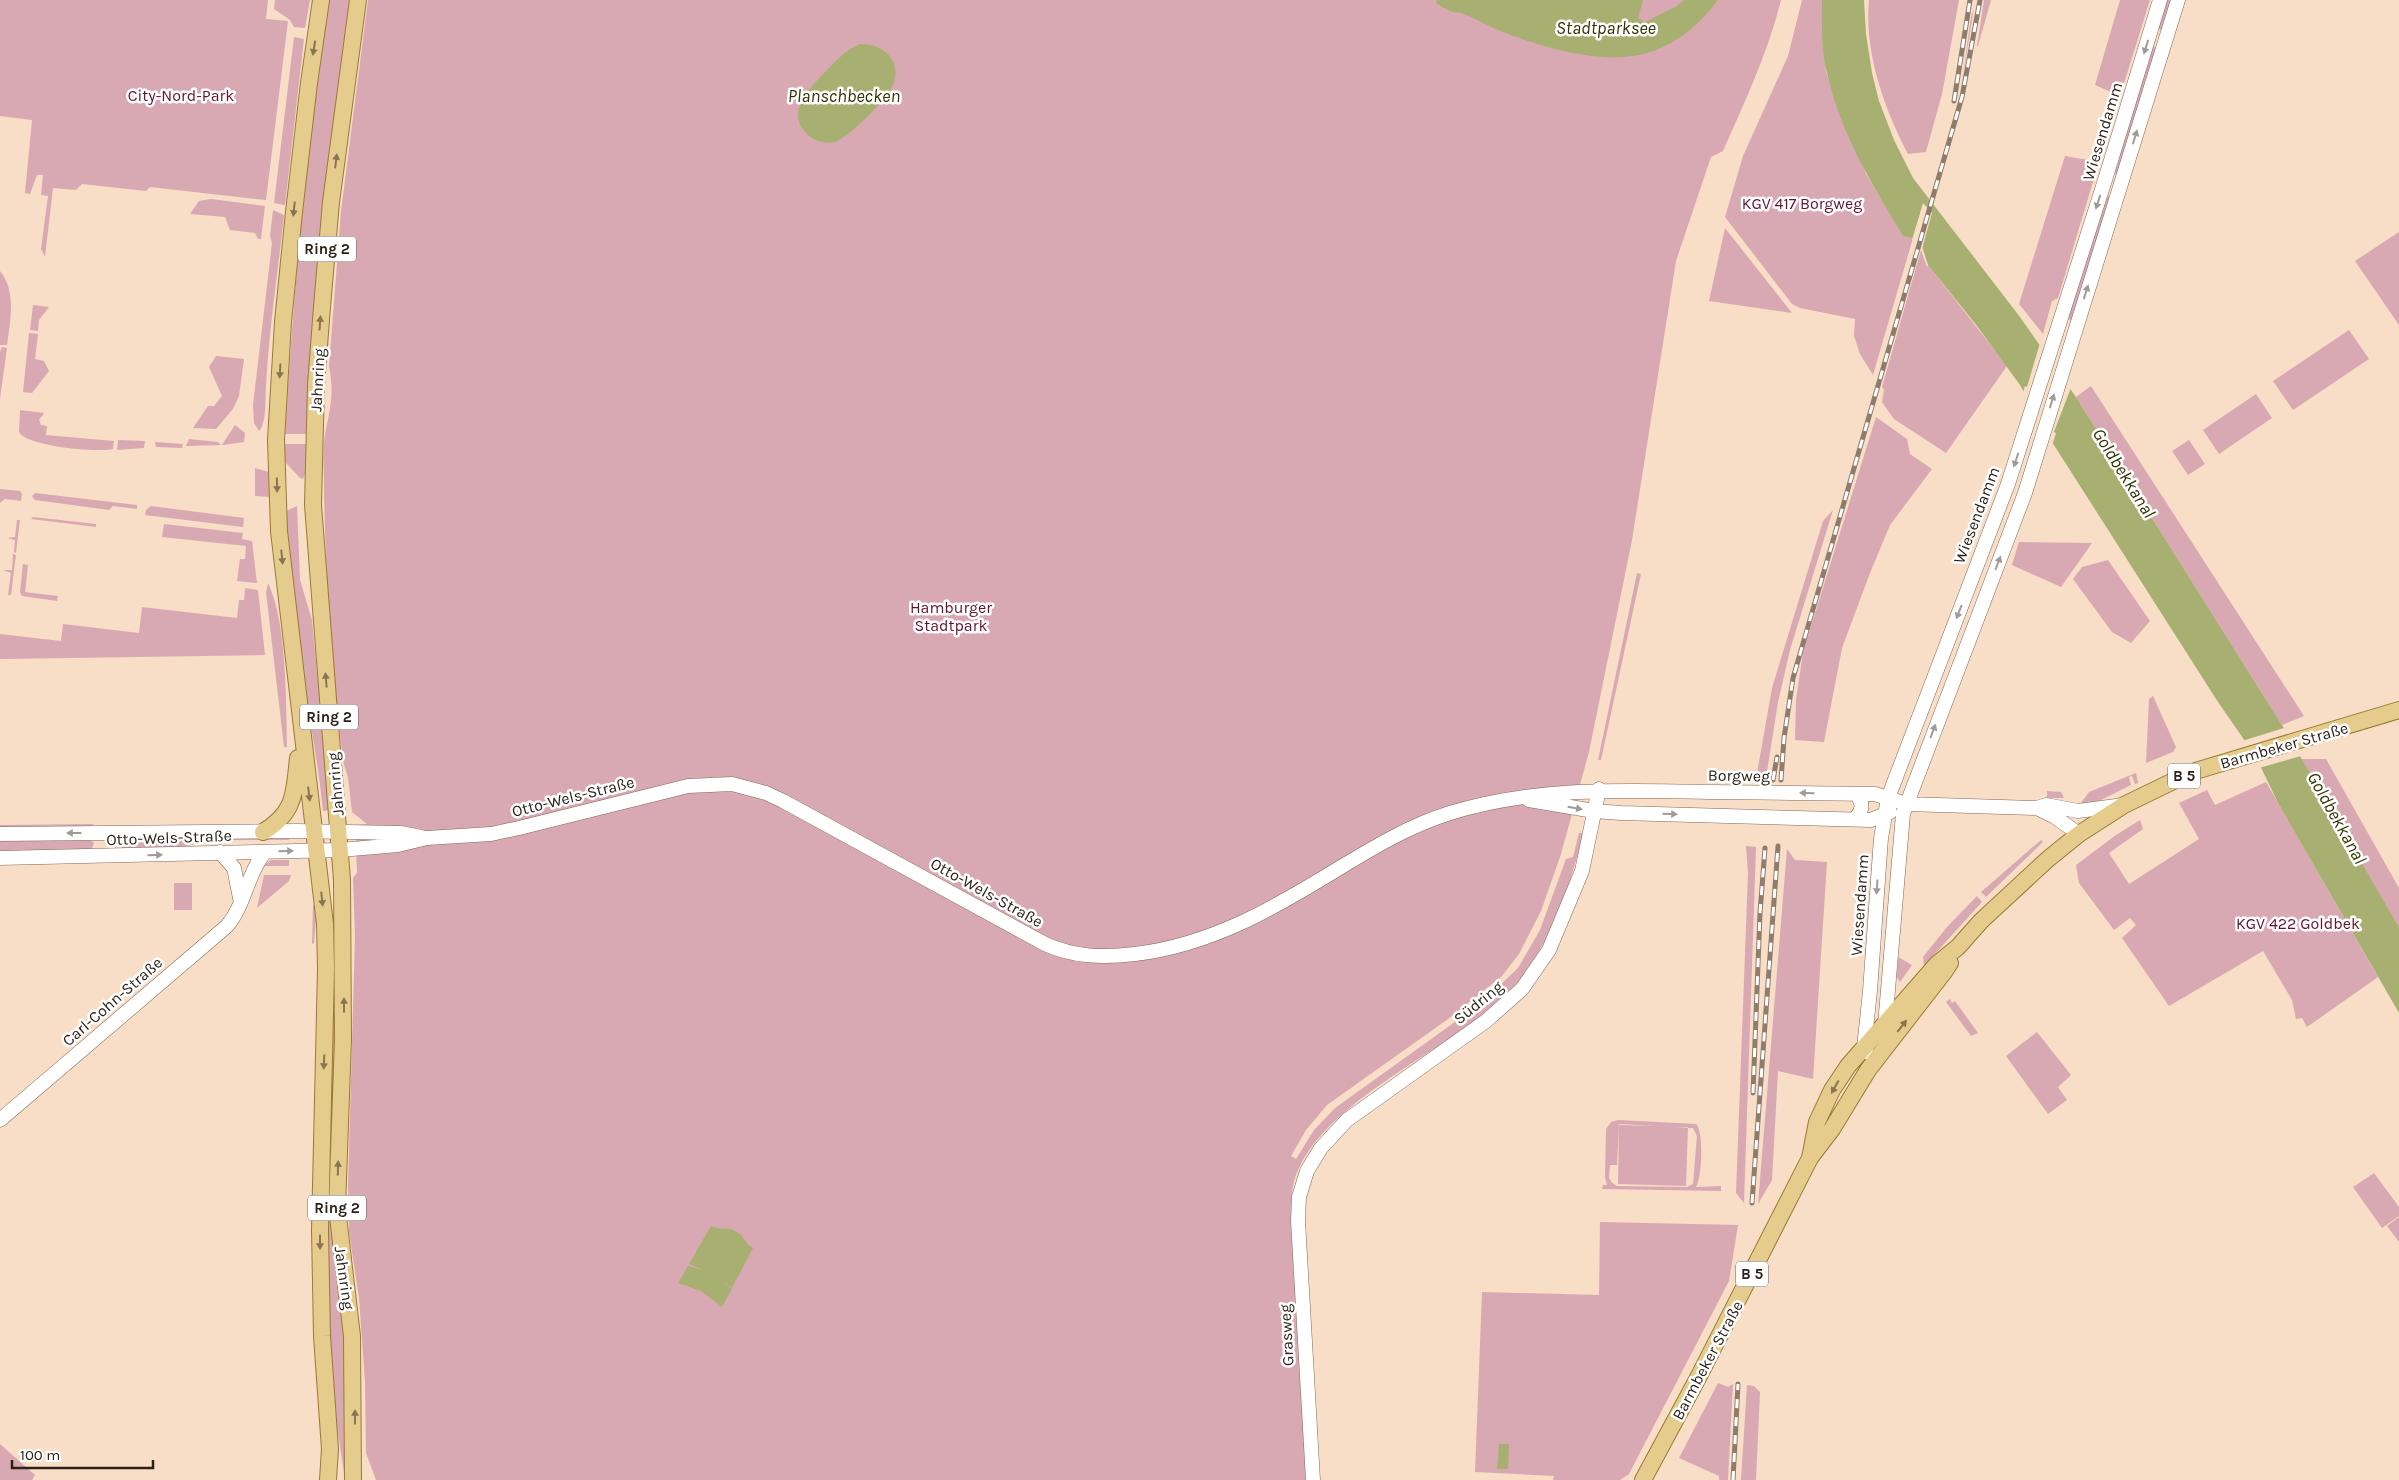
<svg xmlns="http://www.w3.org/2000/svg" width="2399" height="1480" viewBox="0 0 2399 1480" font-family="Karla,sans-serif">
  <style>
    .green { fill: #d8a9b2; fill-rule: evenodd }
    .water { fill: #a8b071 }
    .pier { fill: #f8ddc7 }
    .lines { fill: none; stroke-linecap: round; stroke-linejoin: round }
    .secondary-casing { stroke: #816856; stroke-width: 15 }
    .primary-casing { stroke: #997a33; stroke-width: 18 }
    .secondary { stroke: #fff; stroke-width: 14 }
    .primary { stroke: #e5cc8d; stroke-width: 16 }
    .rail-casing { stroke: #8e7c6d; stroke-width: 5 }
    .rail { stroke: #fff; stroke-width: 3; stroke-dasharray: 9; stroke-linecap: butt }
    .oneway { fill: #a09b98 }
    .oneway2 { fill: #887653 }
    .labels { text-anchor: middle; stroke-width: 5; stroke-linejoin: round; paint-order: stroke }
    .shield { fill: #fff; stroke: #6b645e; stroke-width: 1 }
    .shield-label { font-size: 15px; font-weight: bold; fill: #2b2119 }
    .park-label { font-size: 16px; fill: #64132e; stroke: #fff }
    .street-label { font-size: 16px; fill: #2b2119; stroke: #fff }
    .water-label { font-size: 18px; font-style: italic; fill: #303401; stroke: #fff }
  </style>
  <rect width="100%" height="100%" fill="#f8ddc7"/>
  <!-- green -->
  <path class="green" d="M 0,0 L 268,0 L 266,19 L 288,21 L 266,200 L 150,187 L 146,191 L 82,184 L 76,190 L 53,188 L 45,257 L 41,249 L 48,196 L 41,195 L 43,175 L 37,175 L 30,194 L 25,193 L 32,120 L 0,116 Z
    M 275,0 L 310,0 L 305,28 L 294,27 L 290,20 L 274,9 Z
    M 329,0 L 350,0 L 307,434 L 285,434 C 294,288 306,144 329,0 Z
    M 368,0 L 1781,0 C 1768,53 1745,101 1723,151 L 1711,157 L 1676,261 L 1632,540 L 1589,752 L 1561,854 L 1541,911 L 1519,954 L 1502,976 L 1448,1019 L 1327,1105 L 1306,1130 L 1291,1156 L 1296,1159 L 1314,1130 L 1335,1108 L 1480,1004 L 1518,968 L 1540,930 L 1566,859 L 1573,857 L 1579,833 L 1583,833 C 1571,886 1547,954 1508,993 C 1450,1051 1318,1102 1294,1181 C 1290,1196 1291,1212 1291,1227 L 1308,1480 L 376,1480 L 366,1453 L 365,1382 L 359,1298 L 349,1232 L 348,1186 L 355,936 L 353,878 L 357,873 L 355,825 L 367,824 L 352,812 L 348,778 L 343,761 C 332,670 325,578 324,487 C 324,469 322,447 326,429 C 331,404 334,392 329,366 L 341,211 Z
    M 1802,0 L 1822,0 L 1826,72 L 1866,174 L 1903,236 L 1913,238 L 1873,375 L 1860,354 L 1854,336 L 1855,319 L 1800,308 L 1792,304 L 1725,217 L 1743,156 L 1788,56 Z
    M 1869,0 L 1959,0 L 1942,94 L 1926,152 L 1908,154 C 1884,108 1864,52 1869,0 Z
    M 1984,0 L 1991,0 L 1978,46 L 1977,46 Z
    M 2120,0 L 2150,0 L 2120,96 L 2095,85 Z
    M 2165,0 L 2174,0 L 2162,31 L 2157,27 Z
    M 1974,8 L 1962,81 L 1971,17 Z
    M 294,37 L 304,39 L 285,205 L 274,203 Z
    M 2153,46 L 2157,49 L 2117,174 L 2113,173 Z
    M 2065,156 L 2099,162 L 2058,298 L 2052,301 L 2043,334 L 2019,304 Z
    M 2109,196 L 2111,199 L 2071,321 L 2067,317 L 2106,197 Z
    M 211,199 L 265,206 L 261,239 L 258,239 L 255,233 L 230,230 L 225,217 L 190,214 L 199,201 Z
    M 273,210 L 284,215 C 278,272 269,329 266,387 C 265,398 267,423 259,431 L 254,423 L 253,405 L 272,243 L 270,236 Z
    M 1725,228 L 1792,313 L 1709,301 Z
    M 2399,232 L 2399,325 L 2355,261 Z
    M 1921,250 L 1927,267 L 1928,265 L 2007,366 L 1946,453 L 1894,419 L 1882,402 L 1884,390 L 1882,387 Z
    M 0,271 C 17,292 10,321 7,345 L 0,345 Z
    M 33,305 L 49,307 L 39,320 L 38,331 L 30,330 Z
    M 2349,330 L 2369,359 L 2293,410 L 2273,381 Z
    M 29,333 L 38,334 L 35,359 L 44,361 L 49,371 L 32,393 L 23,392 Z
    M 2,347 L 7,348 L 0,399 L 0,351 Z
    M 216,356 L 244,359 L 239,396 L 233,409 L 216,429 L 193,428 L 208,406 L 214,406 L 222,396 L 209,367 Z
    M 2091,386 L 2304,716 L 2282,725 L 2076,397 Z
    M 2256,394 L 2272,418 L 2219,454 L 2203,430 Z
    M 20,410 L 44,413 L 39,420 L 41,425 L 47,426 L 46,435 L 114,441 L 113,449 C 98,453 25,446 19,432 Z
    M 1876,417 L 1907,439 L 1910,454 L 1932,469 L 1890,525 L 1870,573 L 1842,648 L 1824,742 L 1795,740 L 1796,700 L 1803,652 Z
    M 235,425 L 245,433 L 244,442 L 222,445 Z
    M 189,439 L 218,442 L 221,445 L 186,446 Z
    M 118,440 L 145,441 L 144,448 L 117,450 Z
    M 2189,440 L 2205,464 L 2188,475 L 2172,451 Z
    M 155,442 L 183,444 L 182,448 L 156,447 Z
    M 285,444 L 307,444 L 306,472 L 303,479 L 300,478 L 285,462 Z
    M 255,468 L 269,472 L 270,497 L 255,496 Z
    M 0,489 L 20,491 L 22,494 L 21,501 L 5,499 L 0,503 Z
    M 35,493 L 137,505 L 137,509 L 113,506 L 109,510 L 35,500 L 32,496 Z
    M 151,506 L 244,518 L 243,527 L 145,515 L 146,510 Z
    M 297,506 L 300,580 L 312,620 L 330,810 L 323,811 C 319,772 313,735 305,697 C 293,636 290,573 286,511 Z
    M 1833,510 L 1790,650 L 1778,702 L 1766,778 L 1756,779 L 1772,688 L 1823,521 Z
    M 33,517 L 96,524 L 96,527 L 31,519 Z
    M 17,520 L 20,520 L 16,553 L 14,552 L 15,540 L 7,538 L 15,537 Z
    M 164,524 L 243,533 L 242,539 L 252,541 L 257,583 L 237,581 L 240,559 L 245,559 L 246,546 L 162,537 Z
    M 2019,542 L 2092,543 L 2061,587 L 2012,565 Z
    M 13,554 L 16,555 L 11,595 L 8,595 L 11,573 L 3,570 L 12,570 Z
    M 2108,560 L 2150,621 L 2131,643 L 2112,632 L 2073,579 L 2082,567 Z
    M 23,564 L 28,565 L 25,592 L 58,596 L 57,601 L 22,596 L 20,592 Z
    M 1637,573 L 1641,574 L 1601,760 L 1598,760 Z
    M 268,583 C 287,622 286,702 287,747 L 284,747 L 266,592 Z
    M 245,588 L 258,590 L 265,655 L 0,659 L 0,634 L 61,641 L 63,624 L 139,633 L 142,607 L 237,618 L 239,600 L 244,600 Z
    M 2153,696 L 2176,747 L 2173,752 L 2146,763 L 2149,699 Z
    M 2301,759 L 2326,759 L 2399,888 L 2399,927 Z
    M 2136,773 L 2138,783 L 2135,784 L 2132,776 L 2129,777 L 2131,785 L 2095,803 L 2078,807 L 2089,792 Z
    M 2266,782 L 2378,977 L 2307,1027 L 2302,1018 L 2296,1019 L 2292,1000 L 2263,951 L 2169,1006 L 2122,938 L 2136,925 L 2130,918 L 2114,930 L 2079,883 L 2076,865 L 2116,835 L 2140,820 L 2143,829 L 2109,853 L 2129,884 L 2199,839 L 2179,803 L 2207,790 L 2215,805 Z
    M 2047,791 L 2061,792 L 2064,798 L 2047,798 Z
    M 94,824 L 87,828 L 0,829 L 0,825 Z
    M 289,836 L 289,840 L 212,840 L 179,848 L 124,850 L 119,845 L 123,839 Z
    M 89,839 L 94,843 L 92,848 L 87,851 L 0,853 L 0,840 Z
    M 2041,840 L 2043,842 L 1986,897 L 1981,892 Z
    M 1746,846 L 1756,847 L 1744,1203 L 1736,1193 L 1748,873 Z
    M 1787,849 L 1795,860 L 1827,862 L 1813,1079 L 1778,1071 L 1772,1180 L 1758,1204 Z
    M 271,860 L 289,860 L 289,866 L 263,866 Z
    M 264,875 L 291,875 L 289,881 L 257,908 Z
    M 174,883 L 192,883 L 192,910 L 174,910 Z
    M 1977,896 L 1982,902 L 1924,966 L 1923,957 L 1947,927 Z
    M 313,905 L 317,908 L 314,943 L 312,944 Z
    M 333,943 L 337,956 L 337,996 L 330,1209 L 345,1338 L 345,1480 L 331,1385 L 326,1218 Z
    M 1898,957 L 1912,965 L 1900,982 L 1897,977 Z
    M 1950,999 L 1952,1003 L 1955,1001 L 1978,1033 L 1971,1036 L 1946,1002 Z
    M 2037,1032 L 2071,1075 L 2058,1087 L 2067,1100 L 2048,1114 L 2006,1056 Z
    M 1618,1120 L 1696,1124 C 1704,1131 1702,1178 1696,1187 L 1721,1186 L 1721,1191 L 1602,1189 L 1603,1185 L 1607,1185 L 1605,1177 L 1606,1129 L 1611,1122 ZM 1619,1124 L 1693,1128 L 1697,1136 L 1693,1184 L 1687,1187 L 1617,1186 L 1612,1183 L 1609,1178 L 1610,1165 L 1617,1165 Z
    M 1619,1125 L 1688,1127 L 1686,1186 L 1618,1184 Z
    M 2374,1173 L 2399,1207 L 2399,1216 L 2382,1228 L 2353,1187 Z
    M 2399,1217 L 2399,1242 L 2387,1226 Z
    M 1600,1222 L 1738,1225 L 1729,1281 L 1629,1474 L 1620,1480 L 1553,1480 L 1554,1476 L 1475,1472 L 1482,1292 L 1599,1295 Z
    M 1718,1383 L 1728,1387 L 1733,1384 L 1728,1480 L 1719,1480 L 1719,1476 L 1679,1458 Z
    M 1747,1385 L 1754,1386 L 1760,1392 L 1756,1480 L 1741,1480 Z
    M 0,1444 L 35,1475 L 32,1480 L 0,1480 Z"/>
  <!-- water -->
  <path class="water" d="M 1437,0 L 1643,0 L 1638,18 L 1645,22 L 1677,6 L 1684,0 L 1718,0 C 1698,27 1672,48 1639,55 C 1597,64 1537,46 1498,30 C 1486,25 1473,17 1461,13 C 1458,12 1456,13 1453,12 C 1448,11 1441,6 1436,3 Z
    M 1822,0 L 1864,0 L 1866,34 L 1872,73 L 1879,101 L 1894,140 L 1913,178 L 2020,317 L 2076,397 L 2282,725 L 2399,927 L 2399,1013 L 2278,803 L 2256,757 L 2218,702 L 2052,442 L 2020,385 L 1977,326 L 1928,265 L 1920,240 L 1903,236 C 1872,185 1840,132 1827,73 C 1821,50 1822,24 1822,0 Z
    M 860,44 C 883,43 903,61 893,85 C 888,98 848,139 834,142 C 825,144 816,141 809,136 C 783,114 809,89 825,72 C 836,61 845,50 860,44 Z
    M 711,1226 C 721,1231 727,1226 735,1231 C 744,1235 744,1243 753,1248 L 732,1288 L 721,1280 L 732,1289 L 722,1307 L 701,1291 L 678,1283 L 688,1266 L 704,1270 L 689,1264 Z
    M 1499,1444 L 1509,1444 L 1508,1469 L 1497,1469 Z"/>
  <!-- pier -->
  <path class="pier" d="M 1923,203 L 1932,213 L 1922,249 L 1918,242 L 1912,240 Z
    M 2040,343 L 2072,385 L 2054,432 L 2056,433 L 2052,446 L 2022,395 L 2025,386 L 2027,387 Z
    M 2284,728 L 2301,756 L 2259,768 L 2242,741 Z"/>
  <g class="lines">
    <defs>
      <path id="secondary" d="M 1529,800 L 1594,811 L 1621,813 L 1871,820 L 1890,812
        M 2037,808 L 2046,805 L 2078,811 L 2124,805
        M 1854,819 C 1863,812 1864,803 1856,794
        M 0,834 L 296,831 L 400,833 L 421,837
        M 220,852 L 234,868 L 240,898
        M 0,858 L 340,850 L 398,845 L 427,838 L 491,834 L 519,828 L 688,786 L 732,784 L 766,793 L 783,801 L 1045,944 C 1074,957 1103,958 1135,954 C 1212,945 1276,907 1341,867 C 1376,846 1411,825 1450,813 C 1535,787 1621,790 1709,792 C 1764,793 1820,793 1875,794 L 1906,804 L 2037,808 L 2055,817 L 2079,834
        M 1885,1025 L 1903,814 L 2025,493 L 2178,0
        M 1866,1052 L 1864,1048 L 1870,991 L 1881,838 L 1888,798 L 2008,484 L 2105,180 L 2160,0
        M 0,1120 L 227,926 C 245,905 247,874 265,852
        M 1313,1480 L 1298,1221 L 1299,1197 L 1307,1171 L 1321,1148 L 1347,1120 L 1486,1021 L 1522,989 L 1549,950 L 1582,871 L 1599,789"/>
      <path id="primary" d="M 321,0 L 309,83 L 294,212 L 283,322 L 276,440 L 279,531 L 325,924 L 326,969 L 320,1230 L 322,1336 L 330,1449 L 328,1480
        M 263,832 C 296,812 294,793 298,758
        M 1810,1158 L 1817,1122 L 1832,1090 L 1848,1066 L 1937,964 L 1958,947 L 1981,921 L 2048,859 L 2079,834 L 2124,805 L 2192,772 L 2399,710
        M 353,1480 L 352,1336 L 337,1208 L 343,1039 L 342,880 L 313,505 L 316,385 L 322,307 L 331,202 L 358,0
        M 1643,1480 L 1699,1376 L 1810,1158 L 1832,1129 L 1868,1070 L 1944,972 L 1950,963"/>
    </defs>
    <!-- secondary casing -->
    <use href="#secondary" class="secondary-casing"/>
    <!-- primary casing -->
    <use href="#primary" class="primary-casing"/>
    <!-- secondary -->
    <use href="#secondary" class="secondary"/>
    <!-- primary -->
    <use href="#primary" class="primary"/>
    <defs>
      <path id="rail" d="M 1954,101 L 1970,0
        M 1773,780 L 1777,757
        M 1781,780 L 1784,738 L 1793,678 L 1962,97 L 1980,0
        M 1753,1093 L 1760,913 L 1765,848
        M 1752,1203 L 1778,846
        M 1733,1480 L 1738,1384"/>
    </defs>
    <!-- rail casing -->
    <use href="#rail" class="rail-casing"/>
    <!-- rail -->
    <use href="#rail" class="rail"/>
  </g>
  <!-- one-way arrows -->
  <defs><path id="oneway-solid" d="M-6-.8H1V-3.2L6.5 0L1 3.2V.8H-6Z" transform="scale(1.25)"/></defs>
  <g class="oneway">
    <use href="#oneway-solid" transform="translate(2146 47) rotate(107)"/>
    <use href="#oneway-solid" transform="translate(2135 137) rotate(-73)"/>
    <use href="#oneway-solid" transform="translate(2098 202) rotate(108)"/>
    <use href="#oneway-solid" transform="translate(2086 292) rotate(-72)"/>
    <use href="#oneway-solid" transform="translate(2052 401) rotate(-73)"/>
    <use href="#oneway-solid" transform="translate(2016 460) rotate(108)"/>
    <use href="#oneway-solid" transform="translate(1998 563) rotate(-69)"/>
    <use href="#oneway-solid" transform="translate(1959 612) rotate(111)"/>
    <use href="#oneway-solid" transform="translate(1933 731) rotate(-69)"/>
    <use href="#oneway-solid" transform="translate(1807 793) rotate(-179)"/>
    <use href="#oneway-solid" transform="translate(1575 808) rotate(10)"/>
    <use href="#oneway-solid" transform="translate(1670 814) rotate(1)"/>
    <use href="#oneway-solid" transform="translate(74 833) rotate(180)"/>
    <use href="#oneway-solid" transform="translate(286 851) rotate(-1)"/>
    <use href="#oneway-solid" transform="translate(155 855) rotate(-2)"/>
    <use href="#oneway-solid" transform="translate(1877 887) rotate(94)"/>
  </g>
  <g class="oneway2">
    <use href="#oneway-solid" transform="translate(314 48) rotate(99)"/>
    <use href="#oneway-solid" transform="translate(336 161) rotate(-83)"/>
    <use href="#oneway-solid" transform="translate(294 209) rotate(96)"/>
    <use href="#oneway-solid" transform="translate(320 323) rotate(-86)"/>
    <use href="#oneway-solid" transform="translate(280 371) rotate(93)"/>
    <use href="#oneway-solid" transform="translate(277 485) rotate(89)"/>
    <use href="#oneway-solid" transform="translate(282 557) rotate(84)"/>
    <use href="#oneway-solid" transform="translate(326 680) rotate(-95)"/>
    <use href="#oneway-solid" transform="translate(309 794) rotate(83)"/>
    <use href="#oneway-solid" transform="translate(322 899) rotate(84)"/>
    <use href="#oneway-solid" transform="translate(344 1005) rotate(-90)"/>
    <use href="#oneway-solid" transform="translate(1902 1026) rotate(-52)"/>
    <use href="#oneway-solid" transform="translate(324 1062) rotate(92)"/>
    <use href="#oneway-solid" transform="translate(1835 1087) rotate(119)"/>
    <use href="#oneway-solid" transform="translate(338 1168) rotate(-88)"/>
    <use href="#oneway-solid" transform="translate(320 1242) rotate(90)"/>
    <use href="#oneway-solid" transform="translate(355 1417) rotate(-90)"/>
  </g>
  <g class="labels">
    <!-- shield labels -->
    <g class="shield">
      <rect x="298" y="236.5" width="58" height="25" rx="4"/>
      <rect x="300" y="704.5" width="58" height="25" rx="4"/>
      <rect x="2168" y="763.5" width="32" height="25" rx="4"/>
      <rect x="308" y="1195.5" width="58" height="25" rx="4"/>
      <rect x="1736" y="1261.5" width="32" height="25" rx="4"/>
    </g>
    <g class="shield-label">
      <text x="327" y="254">Ring 2</text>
      <text x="329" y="722">Ring 2</text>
      <text x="2184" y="781">B 5</text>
      <text x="337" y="1213">Ring 2</text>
      <text x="1752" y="1279">B 5</text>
    </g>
    <!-- park labels -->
    <g class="park-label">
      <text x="181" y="101">City-Nord-Park</text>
      <text x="1802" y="209">KGV 417 Borgweg</text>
      <text x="951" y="613">Hamburger<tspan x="951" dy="18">Stadtpark</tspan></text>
      <text x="2298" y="929">KGV 422 Goldbek</text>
    </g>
    <!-- street labels -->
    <g class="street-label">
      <text transform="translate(2102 131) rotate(-73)" y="6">Wiesendamm</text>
      <text transform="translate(317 380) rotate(-87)" y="6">Jahnring</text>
      <text transform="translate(1976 515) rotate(-69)" y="6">Wiesendamm</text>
      <text transform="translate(2284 745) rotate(-16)" y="6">Barmbeker Straße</text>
      <text transform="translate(1739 775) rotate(1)" y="6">Borgweg</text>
      <text transform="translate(335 784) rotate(-95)" y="6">Jahnring</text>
      <text transform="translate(573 796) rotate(-14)" y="6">Otto-Wels-Straße</text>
      <text transform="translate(169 837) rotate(-2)" y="6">Otto-Wels-Straße</text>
      <text transform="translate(987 892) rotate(29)" y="6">Otto-Wels-Straße</text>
      <text transform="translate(1859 905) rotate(-86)" y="6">Wiesendamm</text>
      <text transform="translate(112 1001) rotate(-41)" y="6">Carl-Cohn-Straße</text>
      <text transform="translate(1478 1002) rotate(-39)" y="6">Südring</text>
      <text transform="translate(345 1278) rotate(82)" y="6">Jahnring</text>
      <text transform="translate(1286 1335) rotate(-93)" y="6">Grasweg</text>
      <text transform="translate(1707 1360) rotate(-62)" y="6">Barmbeker Straße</text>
    </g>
    <!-- water labels -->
    <g class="water-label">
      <text x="1606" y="34">Stadtparksee</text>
      <text x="844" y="102">Planschbecken</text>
      <text transform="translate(2124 473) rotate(58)" y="6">Goldbekkanal</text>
      <text transform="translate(2337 818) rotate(61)" y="6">Goldbekkanal</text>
    </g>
  </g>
  <!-- scale -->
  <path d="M12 1460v8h141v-8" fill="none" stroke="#2b2119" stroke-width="2.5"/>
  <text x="20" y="1460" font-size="15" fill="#2b2119" stroke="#ffffff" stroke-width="4" paint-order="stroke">100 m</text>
</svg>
